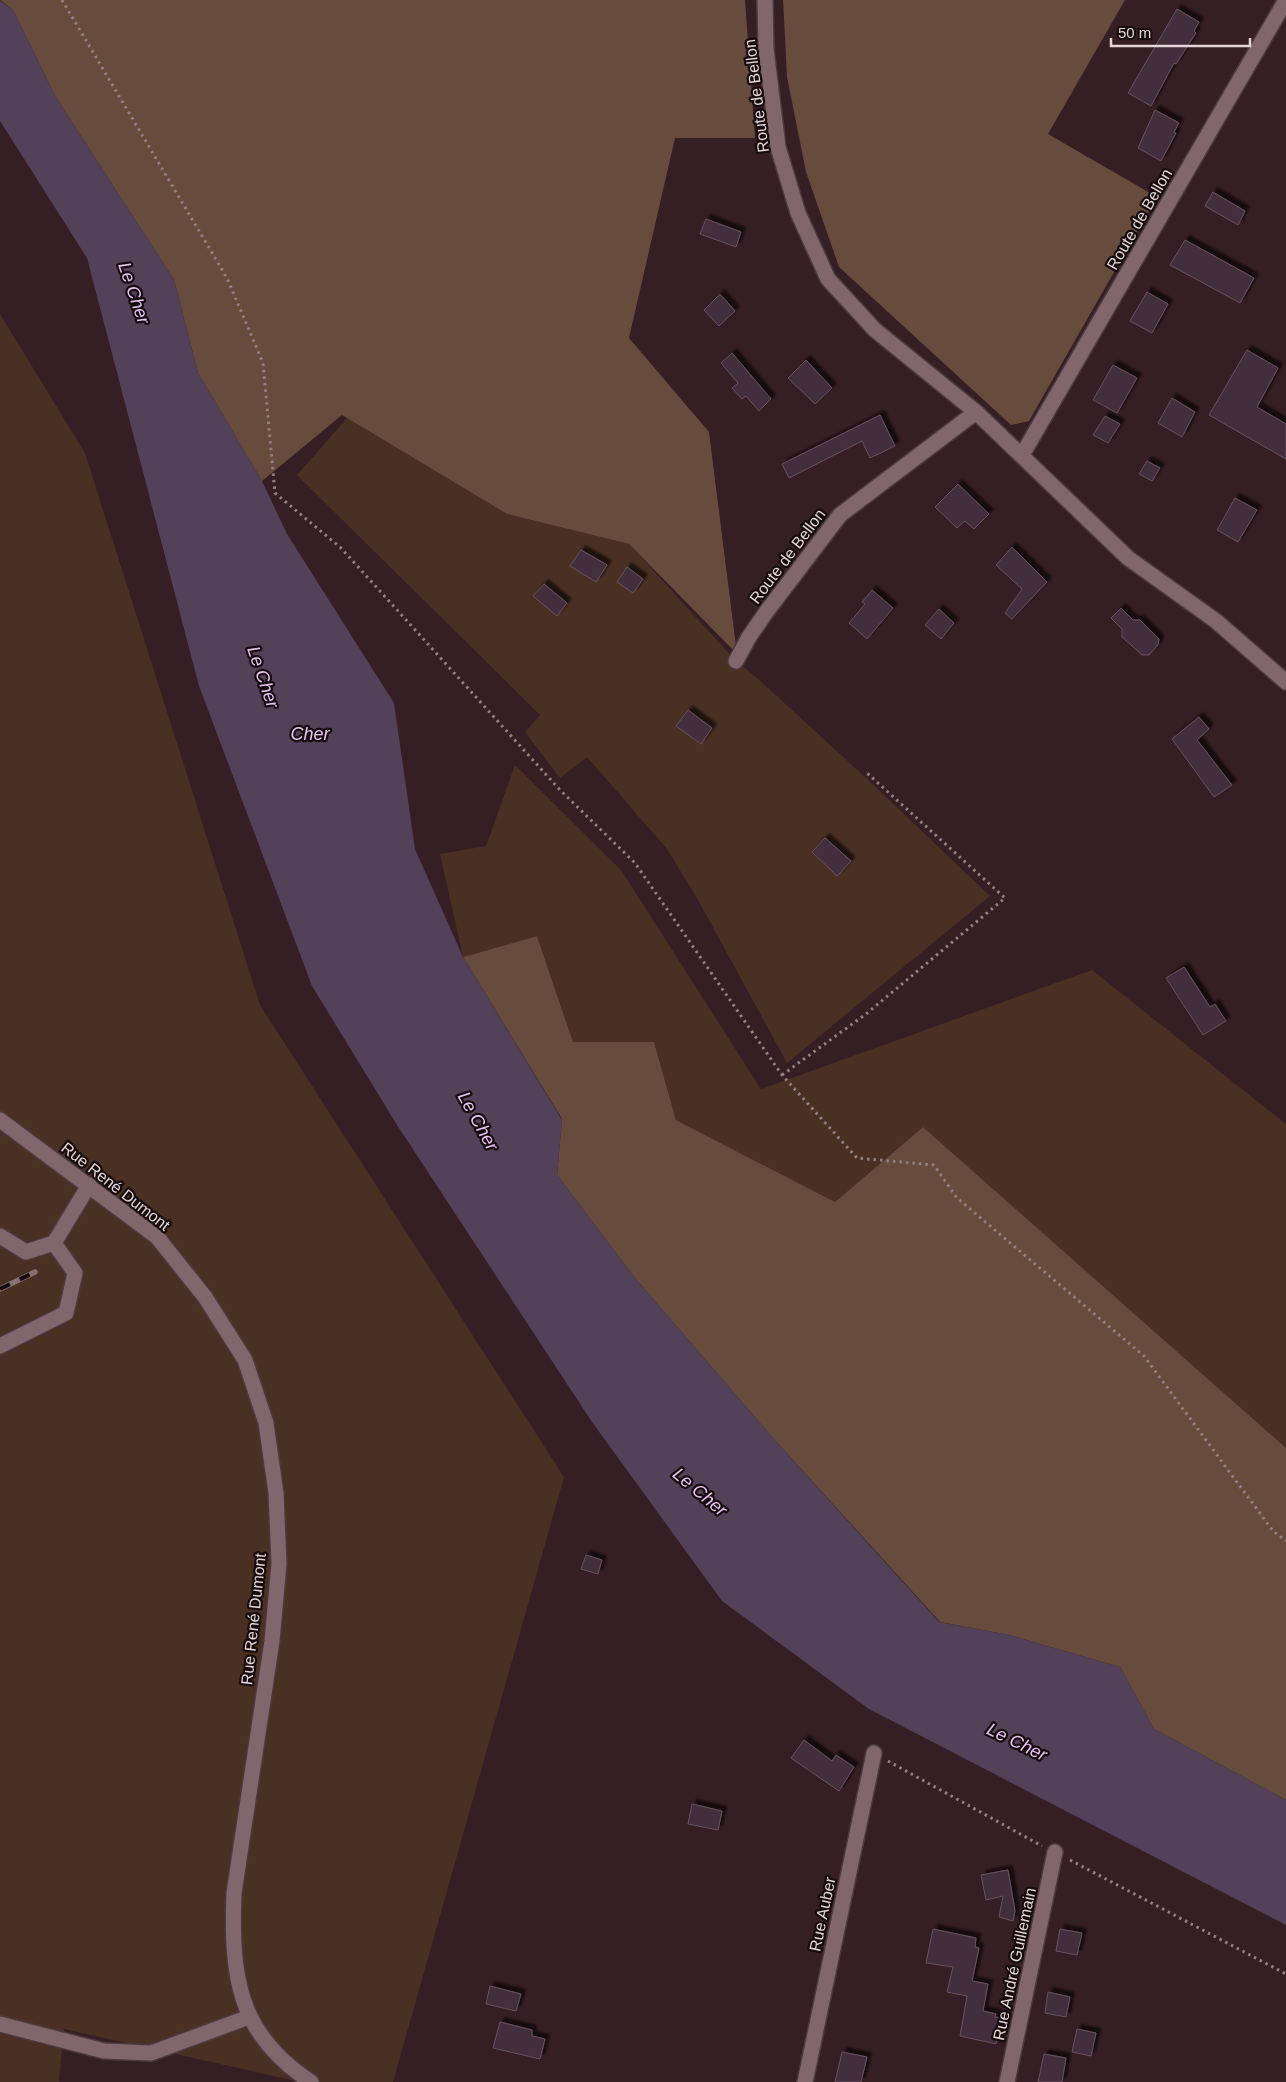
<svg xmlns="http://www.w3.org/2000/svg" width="1286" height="2082" viewBox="0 0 1286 2082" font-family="Arial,sans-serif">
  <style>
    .green { fill: #493023 }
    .forest { fill: #674b3c }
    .water { fill: #534159 }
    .building { fill: #432f3c; stroke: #685260; filter: url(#shadow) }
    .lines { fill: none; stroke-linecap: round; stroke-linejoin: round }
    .minor-casing { stroke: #4c393e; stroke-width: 18 }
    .path { stroke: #927f83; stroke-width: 3; stroke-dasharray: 2.5 4; stroke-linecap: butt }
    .minor { stroke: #82666d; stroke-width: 15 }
    .rail-casing { stroke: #847175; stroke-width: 5.5 }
    .rail { stroke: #160c0e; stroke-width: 4; stroke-dasharray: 11; stroke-linecap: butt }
    .labels { text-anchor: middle; stroke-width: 4.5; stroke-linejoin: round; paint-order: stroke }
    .street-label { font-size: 16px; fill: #e5d5d8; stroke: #160c0e }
    .water-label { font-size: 18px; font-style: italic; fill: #e6c3f3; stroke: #160c0e }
  </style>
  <defs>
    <filter id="shadow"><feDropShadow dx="4.5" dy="-4.5" stdDeviation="1" flood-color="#0009"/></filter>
  </defs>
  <rect width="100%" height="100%" fill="#351e24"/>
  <!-- green -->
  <path class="green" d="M 0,314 L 85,453 L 260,1005 L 564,1477 L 393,2082 L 300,2082 L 64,2029 L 59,2082 L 0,2082 Z
    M 347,418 L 507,514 L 629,544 L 736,661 L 756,677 L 864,776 L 990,896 L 787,1063 L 698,900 L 667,849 L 587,757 L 560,778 L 525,732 L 540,715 L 297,475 Z
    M 515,765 L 621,870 L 761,1089 L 1092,970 L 1286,1124 L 1286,1448 L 923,1127 L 835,1202 L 676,1120 L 654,1042 L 573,1042 L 537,936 L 463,957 L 440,854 L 486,846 Z"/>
  <!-- forest -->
  <path class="forest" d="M 0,0 L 745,0 L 755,138 L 675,138 L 629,338 L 709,432 L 737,654 L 629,544 L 507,514 L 342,415 L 262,481 L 198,373 L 174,280 L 55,96 L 13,10 Z
    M 783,0 L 1125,0 L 1048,134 L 1157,197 L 1029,421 L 1011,425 L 839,267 L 806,172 L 787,77 Z
    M 537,936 L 573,1042 L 654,1042 L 676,1120 L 835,1202 L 923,1127 L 1286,1448 L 1286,1800 L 1154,1729 L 1120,1667 L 1009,1635 L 940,1622 L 772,1437 L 634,1277 L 557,1175 L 562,1119 L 463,957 Z"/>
  <!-- water -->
  <path class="water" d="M 0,1 L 13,10 L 55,96 L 174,280 L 198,373 L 262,481 L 287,534 L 394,703 L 415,849 L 463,957 L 562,1120 L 557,1175 L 634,1277 L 772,1437 L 939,1622 L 1009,1635 L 1120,1667 L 1154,1729 L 1286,1800 L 1286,1925 L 869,1709 L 722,1601 L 592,1422 L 397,1125 L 312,986 L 199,686 L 87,258 L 0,121 Z"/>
  <!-- building -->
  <path class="building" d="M 1177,9 L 1199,22 L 1194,31 L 1196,33 L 1176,64 L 1174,63 L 1151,106 L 1128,93 Z
    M 1155,110 L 1179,123 L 1174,132 L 1176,133 L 1161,161 L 1138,148 Z
    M 1213,192 L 1245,211 L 1238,225 L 1205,206 Z
    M 706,219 L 741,232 L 736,247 L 700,234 Z
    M 1185,240 L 1254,278 L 1240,303 L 1170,265 Z
    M 1147,292 L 1168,304 L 1152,333 L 1130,321 Z
    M 720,294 L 735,311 L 719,326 L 704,310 Z
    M 1247,350 L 1278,368 L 1257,407 L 1286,424 L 1286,459 L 1209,415 Z
    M 732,353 L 771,399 L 759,411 L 746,396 L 742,399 L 732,388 L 738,383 L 721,363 Z
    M 806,360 L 832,388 L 815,404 L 788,378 Z
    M 1113,365 L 1137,378 L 1117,413 L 1093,400 Z
    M 1172,398 L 1195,412 L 1182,437 L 1158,423 Z
    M 880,415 L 895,446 L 870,458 L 862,441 L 789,478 L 782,464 Z
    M 1105,416 L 1120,424 L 1108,443 L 1093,435 Z
    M 1147,461 L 1160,468 L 1152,481 L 1139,474 Z
    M 958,484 L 989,514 L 974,529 L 965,521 L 957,528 L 935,507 Z
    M 1235,498 L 1257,510 L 1238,542 L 1217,530 Z
    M 1012,547 L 1047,582 L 1012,619 L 1005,613 L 1022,589 L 996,565 Z
    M 581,550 L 607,565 L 596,582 L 570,566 Z
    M 627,567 L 643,579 L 633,593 L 617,582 Z
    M 544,584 L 567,603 L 557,616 L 533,596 Z
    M 872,590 L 893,608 L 867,639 L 849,623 L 865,604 L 862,602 Z
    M 1121,608 L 1133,620 L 1140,620 L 1159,639 L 1158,645 L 1149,655 L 1142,655 L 1122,637 L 1122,629 L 1111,618 Z
    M 939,609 L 954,623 L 941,639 L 925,625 Z
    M 688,710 L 712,728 L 701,744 L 676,726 Z
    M 1199,717 L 1209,729 L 1197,740 L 1232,785 L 1214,797 L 1172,739 Z
    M 825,838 L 851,861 L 837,876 L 812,852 Z
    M 1184,967 L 1210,1007 L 1215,1004 L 1226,1021 L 1203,1035 L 1166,978 Z
    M 586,1555 L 602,1560 L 598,1574 L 581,1569 Z
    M 804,1740 L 832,1761 L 836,1755 L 854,1767 L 839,1791 L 791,1758 Z
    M 692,1804 L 722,1811 L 718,1830 L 688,1824 Z
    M 1008,1870 L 1015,1911 L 1013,1921 L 999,1917 L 1003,1896 L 986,1900 L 981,1875 Z
    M 933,1929 L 976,1938 L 975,1947 L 979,1948 L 972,1981 L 988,1984 L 983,2011 L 996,2014 L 995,2017 L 1001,2018 L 996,2044 L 960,2036 L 967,1996 L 947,1992 L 953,1967 L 926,1963 Z
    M 1060,1929 L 1082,1933 L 1077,1955 L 1056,1951 Z
    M 490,1986 L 521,1994 L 516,2011 L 486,2004 Z
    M 1048,1992 L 1070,1997 L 1066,2017 L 1045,2013 Z
    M 500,2022 L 532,2030 L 532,2036 L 545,2039 L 540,2059 L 493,2048 Z
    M 1077,2029 L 1096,2033 L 1091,2056 L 1072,2052 Z
    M 842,2052 L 867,2057 L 861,2082 L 835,2082 Z
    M 1044,2054 L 1066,2058 L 1062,2082 L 1038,2082 Z"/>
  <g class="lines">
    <defs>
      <path id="minor" d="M 765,0 L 766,49 L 778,147 L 798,213 L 828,279 L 875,330 L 976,412 L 1128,558 L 1216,621 L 1286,682
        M 1022,455 L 1286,0
        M 736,661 L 749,637 L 767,611 L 840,515 L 976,412
        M 0,1120 L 157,1237 L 205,1297 L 245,1360 L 266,1423 L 276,1493 L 279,1564 L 272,1641 L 234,1893 C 231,1975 237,2034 311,2082
        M 0,1236 L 26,1252 L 54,1243 L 89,1185
        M 0,1346 L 66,1313 L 75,1273 L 54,1243
        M 0,2024 L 104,2051 L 151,2053 L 249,2017
        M 805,2082 L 874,1753
        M 1007,2082 L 1055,1852"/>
    </defs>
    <!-- minor casing -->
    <use href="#minor" class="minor-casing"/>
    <!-- path -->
    <path class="path" d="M 62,0 L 227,278 L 263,363 L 275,493 L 341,548 L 560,790 L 635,863 L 782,1075 L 857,1158 L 934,1165 L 957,1198 L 1144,1356 L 1273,1531 L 1286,1541
      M 782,1075 L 866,1014 L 1005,898 L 867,773
      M 888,1761 L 1042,1846
      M 1070,1860 L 1286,1974"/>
    <!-- minor -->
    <use href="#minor" class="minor"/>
    <defs>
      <path id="rail" d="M 0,1289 L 35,1272"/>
    </defs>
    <!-- rail casing -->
    <use href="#rail" class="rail-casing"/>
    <!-- rail -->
    <use href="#rail" class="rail"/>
  </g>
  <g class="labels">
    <!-- street labels -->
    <g class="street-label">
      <text transform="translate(756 96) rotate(-97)" y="6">Route de Bellon</text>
      <text transform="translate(1139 219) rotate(-60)" y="6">Route de Bellon</text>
      <text transform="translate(787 556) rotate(-53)" y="6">Route de Bellon</text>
      <text transform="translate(116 1186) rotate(38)" y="6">Rue René Dumont</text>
      <text transform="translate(253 1619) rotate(-84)" y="6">Rue René Dumont</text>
      <text transform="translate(822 1914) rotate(-78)" y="6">Rue Auber</text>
      <text transform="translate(1014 1964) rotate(-78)" y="6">Rue André Guillemain</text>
    </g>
    <!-- water labels -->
    <g class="water-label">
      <text transform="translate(134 293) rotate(71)" y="6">Le Cher</text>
      <text transform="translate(263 677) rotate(71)" y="6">Le Cher</text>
      <text x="310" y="740">Cher</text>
      <text transform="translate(478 1121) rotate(61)" y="6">Le Cher</text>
      <text transform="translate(700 1492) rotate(40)" y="6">Le Cher</text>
      <text transform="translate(1017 1742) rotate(26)" y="6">Le Cher</text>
    </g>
  </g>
  <!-- scale -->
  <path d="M1111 38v8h139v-8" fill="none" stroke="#e5d5d8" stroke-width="2.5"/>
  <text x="1118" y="38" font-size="15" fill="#e5d5d8" stroke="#160c0e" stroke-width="4" paint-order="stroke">50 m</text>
</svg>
